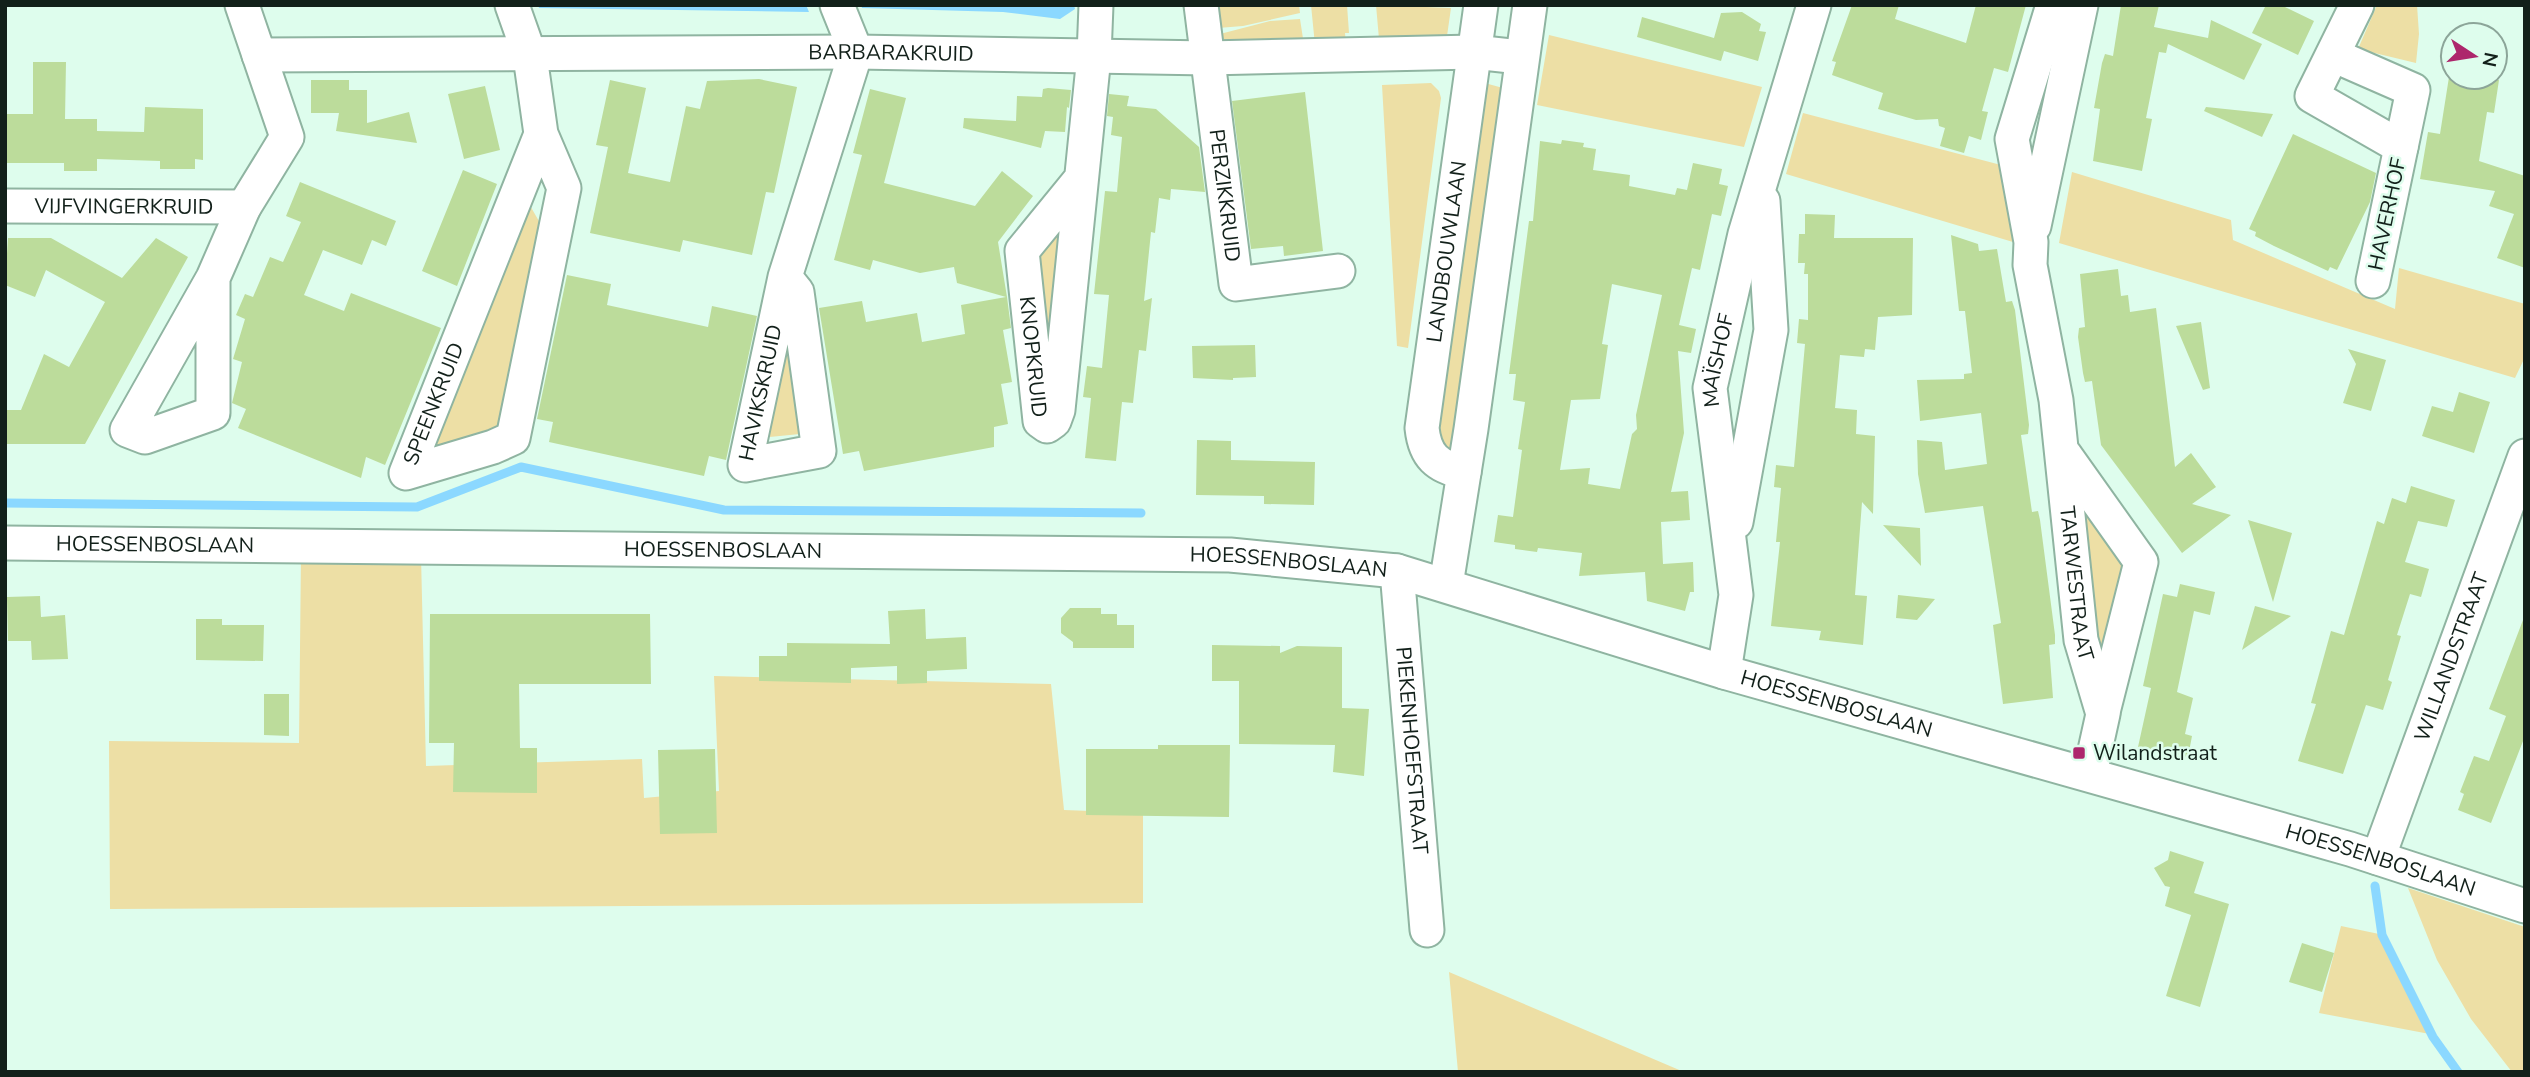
<svg xmlns="http://www.w3.org/2000/svg" width="2530" height="1077" viewBox="0 0 2530 1077" font-family="'Nunito Sans',sans-serif">
  <style>
    .green { fill: #eddfa5 }
    .water { fill: #8bd8ff }
    .lines { fill: none; stroke-linecap: round; stroke-linejoin: round }
    .stream { stroke: #8bd8ff; stroke-width: 9 }
    .building { fill: #bcdc9b; fill-rule: evenodd }
    .street-casing { stroke: #8fb4a1; stroke-width: 37 }
    .street { stroke: #fff; stroke-width: 33 }
    .poi-dot { fill: #ad266c; stroke: #defded; stroke-width: 2.5 }
    .labels { text-anchor: middle; stroke-width: 5; stroke-linejoin: round; paint-order: stroke }
    .street-label { font-size: 21px; fill: #12201a; stroke: #defded }
    .poi-label { font-size: 21px; fill: #12201a; stroke: #defded; text-anchor: start }
  </style>
  <rect width="100%" height="100%" fill="#defded"/>
  <!-- green -->
  <path class="green" d="M 1216,5 L 1299,5 L 1300,13 L 1243,26 L 1218,28 Z
    M 1311,5 L 1347,5 L 1349,33 L 1345,33 L 1346,45 L 1315,45 Z
    M 1376,5 L 1451,8 L 1447,36 L 1379,39 Z
    M 2377,5 L 2417,5 L 2419,34 L 2416,63 L 2358,49 Z
    M 1300,19 L 1304,45 L 1216,42 L 1220,34 L 1270,21 Z
    M 1549,35 L 1762,87 L 1744,147 L 1537,105 Z
    M 1481,82 L 1503,88 L 1451,451 L 1437,449 L 1429,427 Z
    M 1431,83 L 1439,91 L 1441,98 L 1408,348 L 1397,346 L 1382,85 Z
    M 1803,113 L 2001,165 L 2013,242 L 1786,174 Z
    M 2072,172 L 2231,220 L 2233,240 L 2395,309 L 2399,268 L 2525,304 L 2525,357 L 2515,378 L 2059,243 Z
    M 525,197 L 547,235 L 499,429 L 434,454 L 424,449 Z
    M 1064,216 L 1049,345 L 1034,252 Z
    M 787,308 L 810,433 L 759,438 Z
    M 2078,492 L 2126,566 L 2104,673 Z
    M 301,554 L 421,556 L 426,766 L 642,759 L 644,798 L 719,791 L 714,676 L 1051,684 L 1064,810 L 1143,813 L 1143,903 L 110,909 L 109,741 L 299,743 Z
    M 2408,888 L 2525,927 L 2525,1072 L 2512,1072 L 2471,1019 L 2437,960 Z
    M 2341,926 L 2379,934 L 2394,967 L 2435,1035 L 2319,1013 Z
    M 1449,972 L 1684,1072 L 1458,1072 Z"/>
  <!-- water -->
  <path class="water" d="M 538,5 L 806,5 L 809,12 L 539,8 Z
    M 861,5 L 1074,5 L 1075,9 L 1060,19 L 1003,12 L 862,8 Z"/>
  <g class="lines">
    <!-- stream -->
    <path class="stream" d="M 5,503 L 417,507 L 521,467 L 724,510 L 1141,513
      M 2375,886 L 2382,935 L 2433,1037 L 2458,1072"/>
  </g>
  <!-- building -->
  <path class="building" d="M 1852,5 L 1899,5 L 1895,19 L 1966,43 L 1976,5 L 2026,5 L 2008,72 L 1994,68 L 1982,111 L 1988,112 L 1981,140 L 1969,136 L 1964,153 L 1940,146 L 1945,128 L 1939,126 L 1938,119 L 1916,120 L 1878,109 L 1883,93 L 1832,75 L 1836,62 L 1832,61 Z
    M 2121,5 L 2159,5 L 2154,27 L 2208,38 L 2211,20 L 2262,44 L 2244,80 L 2168,44 L 2166,53 L 2159,52 L 2146,118 L 2152,119 L 2142,171 L 2093,161 L 2100,109 L 2094,108 L 2102,63 L 2105,54 L 2113,56 Z
    M 2266,5 L 2281,5 L 2314,21 L 2298,55 L 2252,33 Z
    M 1742,12 L 1761,24 L 1759,31 L 1766,32 L 1758,61 L 1724,51 L 1721,61 L 1637,37 L 1642,17 L 1714,38 L 1721,13 Z
    M 33,62 L 66,62 L 65,119 L 97,119 L 97,131 L 144,132 L 145,107 L 203,109 L 203,160 L 195,159 L 195,169 L 160,169 L 160,161 L 97,159 L 97,171 L 64,171 L 64,163 L 5,163 L 6,114 L 33,114 Z
    M 2449,77 L 2499,80 L 2494,113 L 2487,112 L 2479,161 L 2525,176 L 2525,268 L 2497,258 L 2514,214 L 2489,206 L 2495,191 L 2420,179 L 2428,132 L 2440,134 Z
    M 759,79 L 797,87 L 774,193 L 766,192 L 752,255 L 683,240 L 680,252 L 590,233 L 608,147 L 596,145 L 610,80 L 646,88 L 628,173 L 670,182 L 686,106 L 700,109 L 707,81 Z
    M 311,80 L 349,80 L 349,90 L 367,90 L 367,123 L 409,112 L 417,143 L 336,131 L 339,113 L 311,113 Z
    M 485,86 L 500,150 L 464,159 L 448,94 Z
    M 1048,88 L 1071,90 L 1069,108 L 1067,107 L 1065,132 L 1045,131 L 1041,148 L 963,128 L 964,118 L 1016,121 L 1017,96 L 1042,97 L 1043,89 Z
    M 870,89 L 906,98 L 884,183 L 975,206 L 1002,171 L 1033,196 L 998,242 L 1007,297 L 1011,328 L 1003,330 L 1012,382 L 1001,384 L 1008,424 L 994,427 L 994,447 L 864,471 L 859,451 L 843,454 L 819,308 L 862,301 L 866,322 L 917,313 L 922,342 L 965,334 L 961,305 L 1006,297 L 957,283 L 954,267 L 920,273 L 873,260 L 870,270 L 834,260 L 862,155 L 853,153 Z
    M 1305,92 L 1323,251 L 1284,256 L 1283,246 L 1251,249 L 1232,101 Z
    M 1109,94 L 1129,96 L 1127,106 L 1156,109 L 1199,147 L 1205,192 L 1171,189 L 1170,200 L 1159,198 L 1155,233 L 1151,232 L 1144,301 L 1152,298 L 1146,351 L 1139,350 L 1133,403 L 1122,402 L 1116,461 L 1085,458 L 1091,398 L 1083,397 L 1087,366 L 1102,368 L 1109,295 L 1094,294 L 1105,191 L 1117,192 L 1122,137 L 1111,135 L 1113,117 L 1107,116 Z
    M 2206,107 L 2273,114 L 2262,137 L 2204,111 Z
    M 2293,134 L 2376,173 L 2370,202 L 2337,270 L 2330,267 L 2328,271 L 2274,246 L 2255,236 L 2256,232 L 2249,229 Z
    M 1562,140 L 1584,143 L 1583,147 L 1596,149 L 1593,170 L 1630,175 L 1629,186 L 1675,195 L 1677,188 L 1687,190 L 1693,163 L 1722,169 L 1719,184 L 1728,186 L 1721,216 L 1712,214 L 1700,270 L 1692,268 L 1679,325 L 1696,329 L 1691,353 L 1678,351 L 1684,433 L 1671,492 L 1688,491 L 1690,520 L 1661,522 L 1663,564 L 1693,562 L 1694,592 L 1690,592 L 1685,611 L 1647,601 L 1645,572 L 1579,576 L 1582,553 L 1538,548 L 1537,552 L 1515,549 L 1515,545 L 1494,542 L 1498,515 L 1513,517 L 1522,450 L 1518,449 L 1525,402 L 1513,400 L 1516,374 L 1509,374 L 1529,221 L 1533,221 L 1540,141 L 1561,144 ZM 1612,284 L 1662,295 L 1636,415 L 1637,429 L 1632,434 L 1620,489 L 1588,484 L 1590,468 L 1560,470 L 1571,400 L 1600,399 L 1608,345 L 1602,344 Z
    M 463,170 L 497,184 L 457,286 L 422,271 Z
    M 300,182 L 396,221 L 386,246 L 372,240 L 362,265 L 323,250 L 304,295 L 344,311 L 351,293 L 441,328 L 385,465 L 366,457 L 361,478 L 238,428 L 246,409 L 232,403 L 242,362 L 233,359 L 245,319 L 236,315 L 245,294 L 253,297 L 270,257 L 283,262 L 301,222 L 286,216 Z
    M 1805,214 L 1835,215 L 1834,238 L 1913,238 L 1912,315 L 1878,317 L 1875,350 L 1865,349 L 1864,357 L 1840,355 L 1835,408 L 1857,410 L 1856,434 L 1875,436 L 1873,514 L 1862,502 L 1855,595 L 1867,596 L 1863,645 L 1819,640 L 1821,631 L 1771,626 L 1780,542 L 1776,542 L 1781,488 L 1774,487 L 1776,465 L 1794,467 L 1805,344 L 1797,343 L 1799,319 L 1808,320 L 1808,274 L 1804,274 L 1805,263 L 1798,263 L 1799,234 L 1805,234 Z
    M 1951,235 L 1978,244 L 1979,251 L 1997,249 L 2006,302 L 2012,301 L 2015,310 L 2029,425 L 2028,434 L 2021,435 L 2032,512 L 2038,511 L 2040,520 L 2055,635 L 2055,644 L 2049,645 L 2053,698 L 2003,704 L 1993,625 L 2001,623 L 1983,506 L 1925,513 L 1918,474 L 1917,440 L 1942,442 L 1945,470 L 1987,464 L 1981,413 L 1920,421 L 1917,380 L 1964,379 L 1964,374 L 1972,373 L 1965,311 L 1959,311 Z
    M 8,238 L 51,238 L 122,278 L 156,238 L 188,257 L 85,444 L 5,444 L 5,410 L 21,410 L 44,354 L 69,367 L 105,302 L 46,270 L 35,297 L 5,285 Z
    M 2118,269 L 2121,296 L 2128,295 L 2130,312 L 2156,308 L 2175,467 L 2191,453 L 2216,487 L 2192,504 L 2231,515 L 2182,553 L 2101,445 L 2092,381 L 2085,382 L 2083,373 L 2078,337 L 2079,328 L 2085,327 L 2080,274 Z
    M 567,275 L 611,284 L 607,305 L 708,327 L 712,306 L 757,316 L 726,460 L 709,456 L 704,476 L 549,442 L 553,422 L 537,419 Z
    M 2201,322 L 2210,388 L 2203,390 L 2176,326 Z
    M 1255,345 L 1256,377 L 1233,378 L 1233,380 L 1193,378 L 1192,346 Z
    M 2348,349 L 2386,360 L 2371,411 L 2343,403 L 2356,364 Z
    M 2459,392 L 2490,402 L 2474,453 L 2422,436 L 2432,406 L 2453,412 Z
    M 1197,440 L 1231,441 L 1231,460 L 1315,462 L 1314,505 L 1264,504 L 1264,496 L 1196,495 Z
    M 2411,486 L 2455,500 L 2447,527 L 2418,521 L 2405,562 L 2429,569 L 2421,597 L 2410,594 L 2397,635 L 2401,636 L 2388,680 L 2392,682 L 2383,710 L 2366,705 L 2343,774 L 2298,761 L 2316,704 L 2311,703 L 2331,631 L 2344,635 L 2377,521 L 2384,524 L 2392,498 L 2406,503 Z
    M 2248,520 L 2292,533 L 2273,602 Z
    M 1883,525 L 1920,528 L 1921,566 Z
    M 2180,584 L 2215,592 L 2210,615 L 2194,611 L 2177,692 L 2193,698 L 2185,734 L 2192,736 L 2188,757 L 2138,747 L 2151,688 L 2143,686 L 2163,594 L 2177,597 Z
    M 1898,595 L 1935,599 L 1917,620 L 1896,618 Z
    M 40,596 L 41,617 L 65,615 L 68,659 L 32,660 L 31,641 L 8,641 L 7,597 Z
    M 2255,606 L 2291,616 L 2242,650 Z
    M 1070,608 L 1101,608 L 1101,614 L 1117,614 L 1117,625 L 1134,625 L 1134,648 L 1073,648 L 1073,642 L 1061,633 L 1061,618 Z
    M 925,609 L 926,639 L 966,637 L 967,669 L 927,671 L 927,683 L 897,684 L 897,666 L 851,668 L 851,683 L 759,681 L 759,656 L 787,656 L 787,643 L 890,644 L 888,611 Z
    M 430,614 L 650,614 L 651,684 L 519,684 L 520,748 L 537,748 L 537,793 L 453,792 L 454,743 L 429,743 Z
    M 196,619 L 222,619 L 222,625 L 264,625 L 263,661 L 196,660 Z
    M 2523,620 L 2525,736 L 2491,823 L 2458,810 L 2464,794 L 2460,792 L 2474,756 L 2489,761 L 2506,716 L 2489,709 Z
    M 1212,645 L 1280,646 L 1280,653 L 1297,646 L 1342,647 L 1342,708 L 1369,709 L 1364,776 L 1333,772 L 1335,745 L 1239,744 L 1239,681 L 1212,681 Z
    M 264,694 L 289,694 L 289,736 L 264,735 Z
    M 1158,745 L 1230,745 L 1229,817 L 1086,815 L 1086,749 L 1158,749 Z
    M 715,749 L 717,833 L 660,834 L 658,750 Z
    M 2170,851 L 2204,862 L 2194,893 L 2229,904 L 2200,1007 L 2166,996 L 2191,915 L 2165,906 L 2170,887 L 2165,886 L 2154,868 L 2168,860 Z
    M 2302,943 L 2334,953 L 2322,992 L 2289,982 Z"/>
  <g class="lines">
    <defs>
      <g id="street">
        <path id="s1" d="M 512,5 L 530,56 L 541,134 L 564,188 L 513,438 L 493,447 L 406,473 L 541,134"/>
        <path id="s2" d="M 1201,5 L 1236,284 L 1338,271"/>
        <path id="s3" d="M 2053,5 L 2012,139 L 2031,242 L 2030,265 L 2056,400 L 2081,640 L 2103,714 L 2090,773"/>
        <path d="M 2357,5 L 2312,96 L 2401,147"/>
        <path id="s4" d="M 259,55 L 856,52 L 1208,58 L 1474,52 L 1520,57"/>
        <path d="M 2333,55 L 2413,90 L 2373,281"/>
        <path id="s5" d="M 1080,180 L 1022,251 L 1040,421 L 1047,426 L 1054,421 L 1058,410 L 1094,56 L 1096,5"/>
        <path id="s6" d="M 5,206 L 244,207"/>
        <path d="M 2034,226 L 2081,5"/>
        <path id="s7" d="M 785,277 L 797,292 L 819,451 L 745,465 L 785,277 L 856,52 L 837,5"/>
        <path d="M 213,278 L 213,413 L 145,437 L 127,430 L 213,278 L 244,207 L 287,137 L 242,5"/>
        <path d="M 2065,455 L 2141,562 L 2103,712"/>
        <path id="s8" d="M 1464,472 C 1437,467 1425,456 1422,428 L 1481,5"/>
        <path d="M 1736,522 L 1771,330 L 1763,201"/>
        <path id="s9" d="M 5,543 L 1230,555 L 1397,571 L 1724,672 L 2350,849 L 2525,906"/>
        <path id="s10" d="M 1397,571 L 1427,930"/>
        <path d="M 1446,585 L 1471,429 L 1530,5"/>
        <path id="s11" d="M 1724,672 L 1736,595 L 1710,388 L 1745,234 L 1814,5"/>
        <path id="s12" d="M 2378,858 L 2525,456"/>
      </g>
    </defs>
    <!-- street casing -->
    <use href="#street" class="street-casing"/>
    <!-- street -->
    <use href="#street" class="street"/>
  </g>
  <!-- markers -->
  <rect class="poi-dot" x="2072" y="746" width="14" height="14" rx="3.5"/>
  <g class="labels">
    <!-- street labels -->
    <g class="street-label">
      <text dy="7" stroke="none"><textPath href="#s4" startOffset="632">BARBARAKRUID</textPath></text>
      <text dy="7" stroke="none"><textPath href="#s2" startOffset="192">PERZIKKRUID</textPath></text>
      <text dy="7" stroke="none"><textPath href="#s6" startOffset="119">VIJFVINGERKRUID</textPath></text>
      <text transform="translate(2387 214) rotate(-78)" y="7">HAVERHOF</text>
      <text dy="7" stroke="none"><textPath href="#s8" startOffset="245">LANDBOUWLAAN</textPath></text>
      <text dy="7" stroke="none"><textPath href="#s5" startOffset="198">KNOPKRUID</textPath></text>
      <text dy="7" stroke="none"><textPath href="#s11" startOffset="315">MAÏSHOF</textPath></text>
      <text dy="7" stroke="none"><textPath href="#s7" startOffset="329">HAVIKSKRUID</textPath></text>
      <text dy="7" stroke="none"><textPath href="#s1" startOffset="634">SPEENKRUID</textPath></text>
      <text dy="7" stroke="none"><textPath href="#s9" startOffset="150">HOESSENBOSLAAN</textPath></text>
      <text dy="7" stroke="none"><textPath href="#s9" startOffset="718">HOESSENBOSLAAN</textPath></text>
      <text dy="7" stroke="none"><textPath href="#s9" startOffset="1284">HOESSENBOSLAAN</textPath></text>
      <text dy="7" stroke="none"><textPath href="#s3" startOffset="590">TARWESTRAAT</textPath></text>
      <text dy="7" stroke="none"><textPath href="#s12" startOffset="214">WILLANDSTRAAT</textPath></text>
      <text dy="7" stroke="none"><textPath href="#s9" startOffset="1852">HOESSENBOSLAAN</textPath></text>
      <text dy="7" stroke="none"><textPath href="#s10" startOffset="180">PIEKENHOEFSTRAAT</textPath></text>
      <text dy="7" stroke="none"><textPath href="#s9" startOffset="2418">HOESSENBOSLAAN</textPath></text>
    </g>
    <!-- poi labels -->
    <g class="poi-label">
      <text x="2093" y="760">Wilandstraat</text>
    </g>
  </g>
  <!-- border -->
  <rect width="2530" height="1077" fill="none" stroke="#12201a" stroke-width="14"/>
  <!-- north arrow -->
  <g transform="translate(2474 56) rotate(102)"><circle r="33" fill="#defded" stroke="#8ca599" stroke-width="2"/>
  <path d="M0-5L12 26L0 18L-12 26Z" fill="#ad266c"/>
  <text y="-10" font-size="19" font-weight="bold" text-anchor="middle" fill="#12201a">N</text>
  </g>
</svg>
